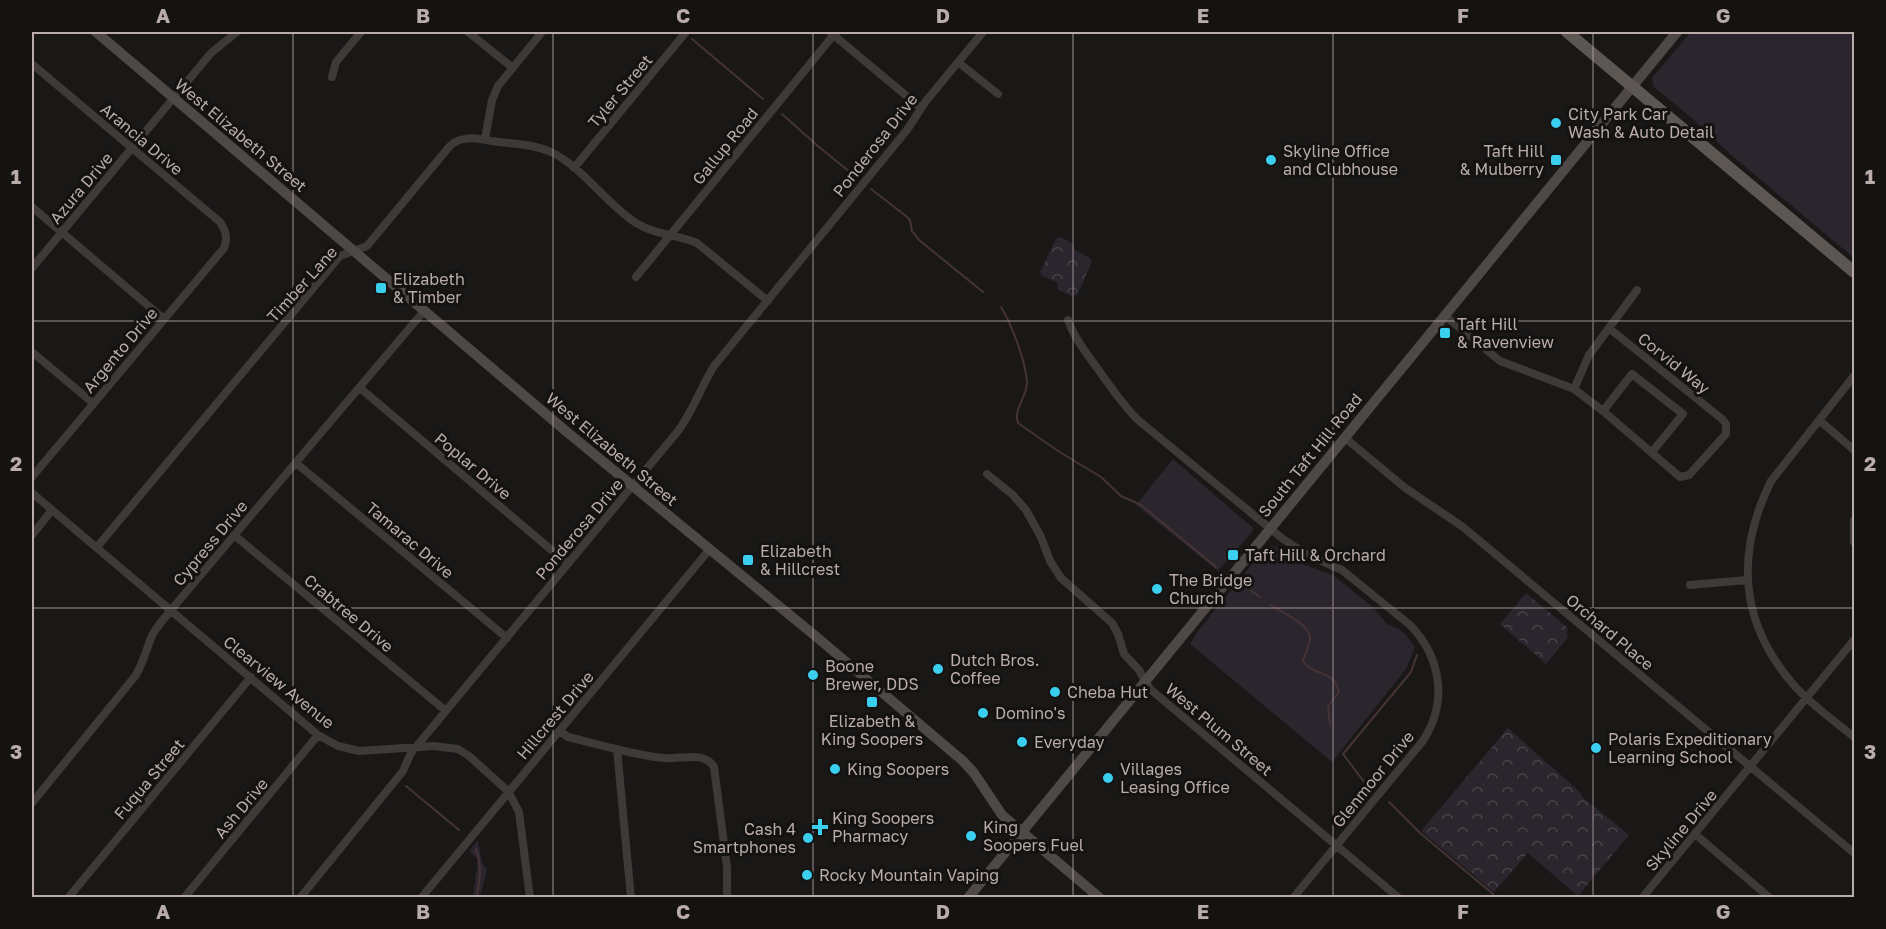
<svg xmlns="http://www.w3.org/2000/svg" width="1886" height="929" viewBox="0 0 1886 929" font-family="'Golos Text',sans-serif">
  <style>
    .green { fill: #2b252e }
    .forest { fill: url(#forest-crowns) }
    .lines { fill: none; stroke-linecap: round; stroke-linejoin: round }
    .stream { stroke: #463435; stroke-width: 2 }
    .minor { stroke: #3e3a38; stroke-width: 8 }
    .secondary { stroke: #4e4846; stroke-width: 10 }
    .primary { stroke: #5d5754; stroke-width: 12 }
    .grid { fill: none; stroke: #b9aca9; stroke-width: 1.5; stroke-opacity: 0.55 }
    .poi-dot { fill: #3acfee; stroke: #141312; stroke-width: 2 }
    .labels { text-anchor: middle; stroke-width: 6; stroke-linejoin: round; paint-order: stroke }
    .street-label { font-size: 16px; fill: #b9aca9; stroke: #141312 }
    .poi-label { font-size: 16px; fill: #b9aca9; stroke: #141312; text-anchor: start }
    .neatline { fill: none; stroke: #b9aca9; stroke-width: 2 }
    .grid-label { font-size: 20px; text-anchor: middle; font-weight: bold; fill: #b9aca9 }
  </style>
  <defs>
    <pattern id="forest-crowns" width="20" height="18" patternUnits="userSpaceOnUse" patternTransform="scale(1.5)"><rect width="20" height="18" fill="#2b252e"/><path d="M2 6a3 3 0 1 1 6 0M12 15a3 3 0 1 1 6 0" fill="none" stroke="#484249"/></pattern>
  </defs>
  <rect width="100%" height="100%" fill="#191817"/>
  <!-- green -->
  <path class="green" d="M 1691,32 L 1854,32 L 1854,258 L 1730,154 L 1695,121 L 1653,86 L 1652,78 Z
    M 1173,459 L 1253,528 L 1253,531 L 1218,571 L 1136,505 Z
    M 1270,546 L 1277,547 L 1303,564 L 1334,576 L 1374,608 L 1387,624 L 1399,629 L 1406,635 L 1415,647 L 1406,669 L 1332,762 L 1190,644 L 1198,631 L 1266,547 Z
    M 478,840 L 482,863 L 487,869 L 480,897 L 473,897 L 478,859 L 469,851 Z"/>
  <!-- forest -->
  <path class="forest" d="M 1060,237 L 1073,244 L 1075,250 L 1090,258 L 1092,262 L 1077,295 L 1072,296 L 1058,290 L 1057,286 L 1058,283 L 1042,276 L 1040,272 L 1056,239 Z
    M 1526,593 L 1568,628 L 1567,635 L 1568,637 L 1546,664 L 1500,624 Z
    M 1508,728 L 1582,794 L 1581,796 L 1629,835 L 1578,896 L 1528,853 L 1494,892 L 1421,831 Z"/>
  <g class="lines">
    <!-- stream -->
    <path class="stream" d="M 692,39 L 763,99
      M 782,114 L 819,147 L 856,177
      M 871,189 L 906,216 L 910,220 L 912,231 L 919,240 L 983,292
      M 1001,307 C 1012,325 1026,362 1027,383 C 1027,397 1013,409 1018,423 L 1058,451 L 1101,477 L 1121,496 L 1141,505 L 1216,567
      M 1251,591 L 1260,597
      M 1271,605 C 1281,612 1311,625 1310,638 C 1310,645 1305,654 1303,661 C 1311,674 1327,671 1335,682 C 1337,685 1338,688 1339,692 L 1328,706 L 1330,724
      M 406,786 L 459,830
      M 1368,787 L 1343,754 L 1411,672 L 1417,655
      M 1389,802 L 1420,833 L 1493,894
      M 476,849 C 482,866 480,881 476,898"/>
    <!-- minor -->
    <path class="minor" d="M 468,32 L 513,68
      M 830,32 L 921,108
      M 958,62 L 998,94
      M 32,64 L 220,222 C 226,231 228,238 224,248 L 32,477
      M 332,77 L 336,62 L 361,32
      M 485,139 L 492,100 L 498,86 L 542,32
      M 574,168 L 686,32
      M 32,207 L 164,319
      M 32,268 L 211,53 L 237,32
      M 636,277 L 836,32
      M 1444,315 L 1500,361 L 1574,389 L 1603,411 L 1680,477 L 1689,475 L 1726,434 L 1726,424 L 1722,419 L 1610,329
      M 1068,320 C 1075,340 1088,355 1100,372 C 1112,389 1123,405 1138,420 L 1283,539 L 1306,554 L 1342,570 L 1410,625 C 1442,658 1448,704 1422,742 L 1293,898
      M 32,352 L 93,403
      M 1854,376 L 1771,481 C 1736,552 1739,621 1792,683 C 1809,703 1833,720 1854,737
      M 360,388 L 568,564
      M 1574,389 L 1589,355 L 1637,290
      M 1603,411 L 1632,374 L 1683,414 L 1652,452
      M 1819,420 L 1854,450
      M 1344,437 L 1404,487 L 1463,527 L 1854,853
      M 296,463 L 507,638
      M 987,474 L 1013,495 L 1026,510 L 1041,537 L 1050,561 L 1061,578 L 1112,623 L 1118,634 L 1124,654 L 1139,670 L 1150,689 L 1399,898
      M 32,493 L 318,735 L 338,746 L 359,751 L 434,746 L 458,749 L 469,756 L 508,791 L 519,812 L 530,898
      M 1854,520 L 1854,542
      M 32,535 L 52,510
      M 234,535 L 446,711
      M 97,547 L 340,256 L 367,246 L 449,147 C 460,135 477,138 492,141 C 511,144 534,144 551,152 C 584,168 605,203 636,223 C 655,235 677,234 697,243 L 768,301
      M 1690,585 L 1747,580
      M 560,731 L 568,737 C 597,744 633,755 663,758 C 680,760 704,750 714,767 L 727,867 L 727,898
      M 617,749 L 631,898
      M 32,803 L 136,675 C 143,663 146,651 151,638 C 155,628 164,619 171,610 L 424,311
      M 1695,834 L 1770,898
      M 68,898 L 251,677
      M 184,898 L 318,735
      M 300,898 L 403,771 L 411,753 L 678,431 C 693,411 701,387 714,366 L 907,130 L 926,101 L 983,32
      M 421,898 L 709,550
      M 1642,898 L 1854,640"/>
    <!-- secondary -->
    <path class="secondary" d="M 96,32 L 567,432 L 819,639 L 963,761 L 974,773 L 1002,815 L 1100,898
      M 968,898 L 1677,32"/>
    <!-- primary -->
    <path class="primary" d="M 1567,32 L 1854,272"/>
  </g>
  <!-- grid -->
  <path class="grid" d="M 293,32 L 293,898M 553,32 L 553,898M 813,32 L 813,898M 1073,32 L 1073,898M 1333,32 L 1333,898M 1593,32 L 1593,898M 32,321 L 1854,321M 32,608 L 1854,608"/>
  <!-- markers -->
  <g class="poi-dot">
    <circle cx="1556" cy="123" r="6"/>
    <circle cx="1271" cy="160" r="6"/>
    <rect x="1550" y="154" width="12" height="12" rx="3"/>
    <rect x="375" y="282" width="12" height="12" rx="3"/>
    <rect x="1439" y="327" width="12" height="12" rx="3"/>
    <rect x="1227" y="549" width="12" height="12" rx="3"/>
    <rect x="742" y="554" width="12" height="12" rx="3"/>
    <circle cx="1157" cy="589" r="6"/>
    <circle cx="938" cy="669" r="6"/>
    <circle cx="813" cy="675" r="6"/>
    <circle cx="1055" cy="692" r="6"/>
    <rect x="866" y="696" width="12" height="12" rx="3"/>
    <circle cx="983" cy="713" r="6"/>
    <circle cx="1022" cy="742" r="6"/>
    <circle cx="1596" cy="748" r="6"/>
    <circle cx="835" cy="769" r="6"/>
    <circle cx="1108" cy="778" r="6"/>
    <path d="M817 818h6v6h6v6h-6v6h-6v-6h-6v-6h6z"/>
    <circle cx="971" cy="836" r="6"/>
    <circle cx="808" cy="838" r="6"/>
    <circle cx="807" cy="875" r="6"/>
  </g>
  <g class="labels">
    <!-- street labels -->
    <g class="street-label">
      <text transform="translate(620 91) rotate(-50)" y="6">Tyler Street</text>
      <text transform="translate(241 135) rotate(40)" y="6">West Elizabeth Street</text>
      <text transform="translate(142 139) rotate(40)" y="6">Arancia Drive</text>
      <text transform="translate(875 145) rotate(-52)" y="6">Ponderosa Drive</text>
      <text transform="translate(725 146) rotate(-51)" y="6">Gallup Road</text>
      <text transform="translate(81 188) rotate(-50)" y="6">Azura Drive</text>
      <text transform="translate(302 284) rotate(-48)" y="6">Timber Lane</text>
      <text transform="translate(120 350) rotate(-50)" y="6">Argento Drive</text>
      <text transform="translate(1674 363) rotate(39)" y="6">Corvid Way</text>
      <text transform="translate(612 449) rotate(40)" y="6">West Elizabeth Street</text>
      <text transform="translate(1310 455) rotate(-51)" y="6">South Taft Hill Road</text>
      <text transform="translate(473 466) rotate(40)" y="6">Poplar Drive</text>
      <text transform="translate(579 529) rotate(-50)" y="6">Ponderosa Drive</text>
      <text transform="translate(410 540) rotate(40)" y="6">Tamarac Drive</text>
      <text transform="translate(210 543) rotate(-50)" y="6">Cypress Drive</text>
      <text transform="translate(349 613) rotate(40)" y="6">Crabtree Drive</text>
      <text transform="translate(1610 632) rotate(40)" y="6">Orchard Place</text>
      <text transform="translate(279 682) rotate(39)" y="6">Clearview Avenue</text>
      <text transform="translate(555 715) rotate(-50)" y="6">Hillcrest Drive</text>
      <text transform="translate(1219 729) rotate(40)" y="6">West Plum Street</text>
      <text transform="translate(149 779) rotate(-50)" y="6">Fuqua Street</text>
      <text transform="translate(1373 779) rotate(-51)" y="6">Glenmoor Drive</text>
      <text transform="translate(241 808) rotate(-50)" y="6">Ash Drive</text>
      <text transform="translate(1681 830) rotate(-50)" y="6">Skyline Drive</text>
    </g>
    <!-- poi labels -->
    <g class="poi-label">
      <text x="1568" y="120">City Park Car<tspan x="1568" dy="18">Wash &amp; Auto Detail</tspan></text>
      <text x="1283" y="157">Skyline Office<tspan x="1283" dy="18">and Clubhouse</tspan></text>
      <text x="1544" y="157" text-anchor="end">Taft Hill<tspan x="1544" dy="18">&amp; Mulberry</tspan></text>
      <text x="393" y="285">Elizabeth<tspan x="393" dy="18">&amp; Timber</tspan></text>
      <text x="1457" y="330">Taft Hill<tspan x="1457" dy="18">&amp; Ravenview</tspan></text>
      <text x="760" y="557">Elizabeth<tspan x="760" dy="18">&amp; Hillcrest</tspan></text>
      <text x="1245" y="561">Taft Hill &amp; Orchard</text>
      <text x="1169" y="586">The Bridge<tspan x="1169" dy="18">Church</tspan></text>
      <text x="950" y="666">Dutch Bros.<tspan x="950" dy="18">Coffee</tspan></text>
      <text x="825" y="672">Boone<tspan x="825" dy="18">Brewer, DDS</tspan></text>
      <text x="1067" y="698">Cheba Hut</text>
      <text x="995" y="719">Domino's</text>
      <text x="872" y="727" text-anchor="middle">Elizabeth &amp;<tspan x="872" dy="18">King Soopers</tspan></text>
      <text x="1608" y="745">Polaris Expeditionary<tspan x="1608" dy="18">Learning School</tspan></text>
      <text x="1034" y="748">Everyday</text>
      <text x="847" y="775">King Soopers</text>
      <text x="1120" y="775">Villages<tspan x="1120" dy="18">Leasing Office</tspan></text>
      <text x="832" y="824">King Soopers<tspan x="832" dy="18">Pharmacy</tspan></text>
      <text x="983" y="833">King<tspan x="983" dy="18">Soopers Fuel</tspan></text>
      <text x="796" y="835" text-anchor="end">Cash 4<tspan x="796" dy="18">Smartphones</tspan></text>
      <text x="819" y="881">Rocky Mountain Vaping</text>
    </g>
  </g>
  <!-- border -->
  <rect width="1886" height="929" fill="none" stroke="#141312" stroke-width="66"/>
  <rect x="33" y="33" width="1820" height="863" class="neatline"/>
  <g class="grid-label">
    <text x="163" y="23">A</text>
    <text x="423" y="23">B</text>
    <text x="683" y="23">C</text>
    <text x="943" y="23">D</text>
    <text x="1203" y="23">E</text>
    <text x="1463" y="23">F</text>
    <text x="1723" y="23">G</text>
    <text x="16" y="184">1</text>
    <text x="1870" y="184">1</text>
    <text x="16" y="471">2</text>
    <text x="1870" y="471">2</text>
    <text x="16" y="759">3</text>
    <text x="1870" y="759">3</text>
    <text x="163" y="919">A</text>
    <text x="423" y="919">B</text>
    <text x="683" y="919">C</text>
    <text x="943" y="919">D</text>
    <text x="1203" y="919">E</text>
    <text x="1463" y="919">F</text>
    <text x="1723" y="919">G</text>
  </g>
</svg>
